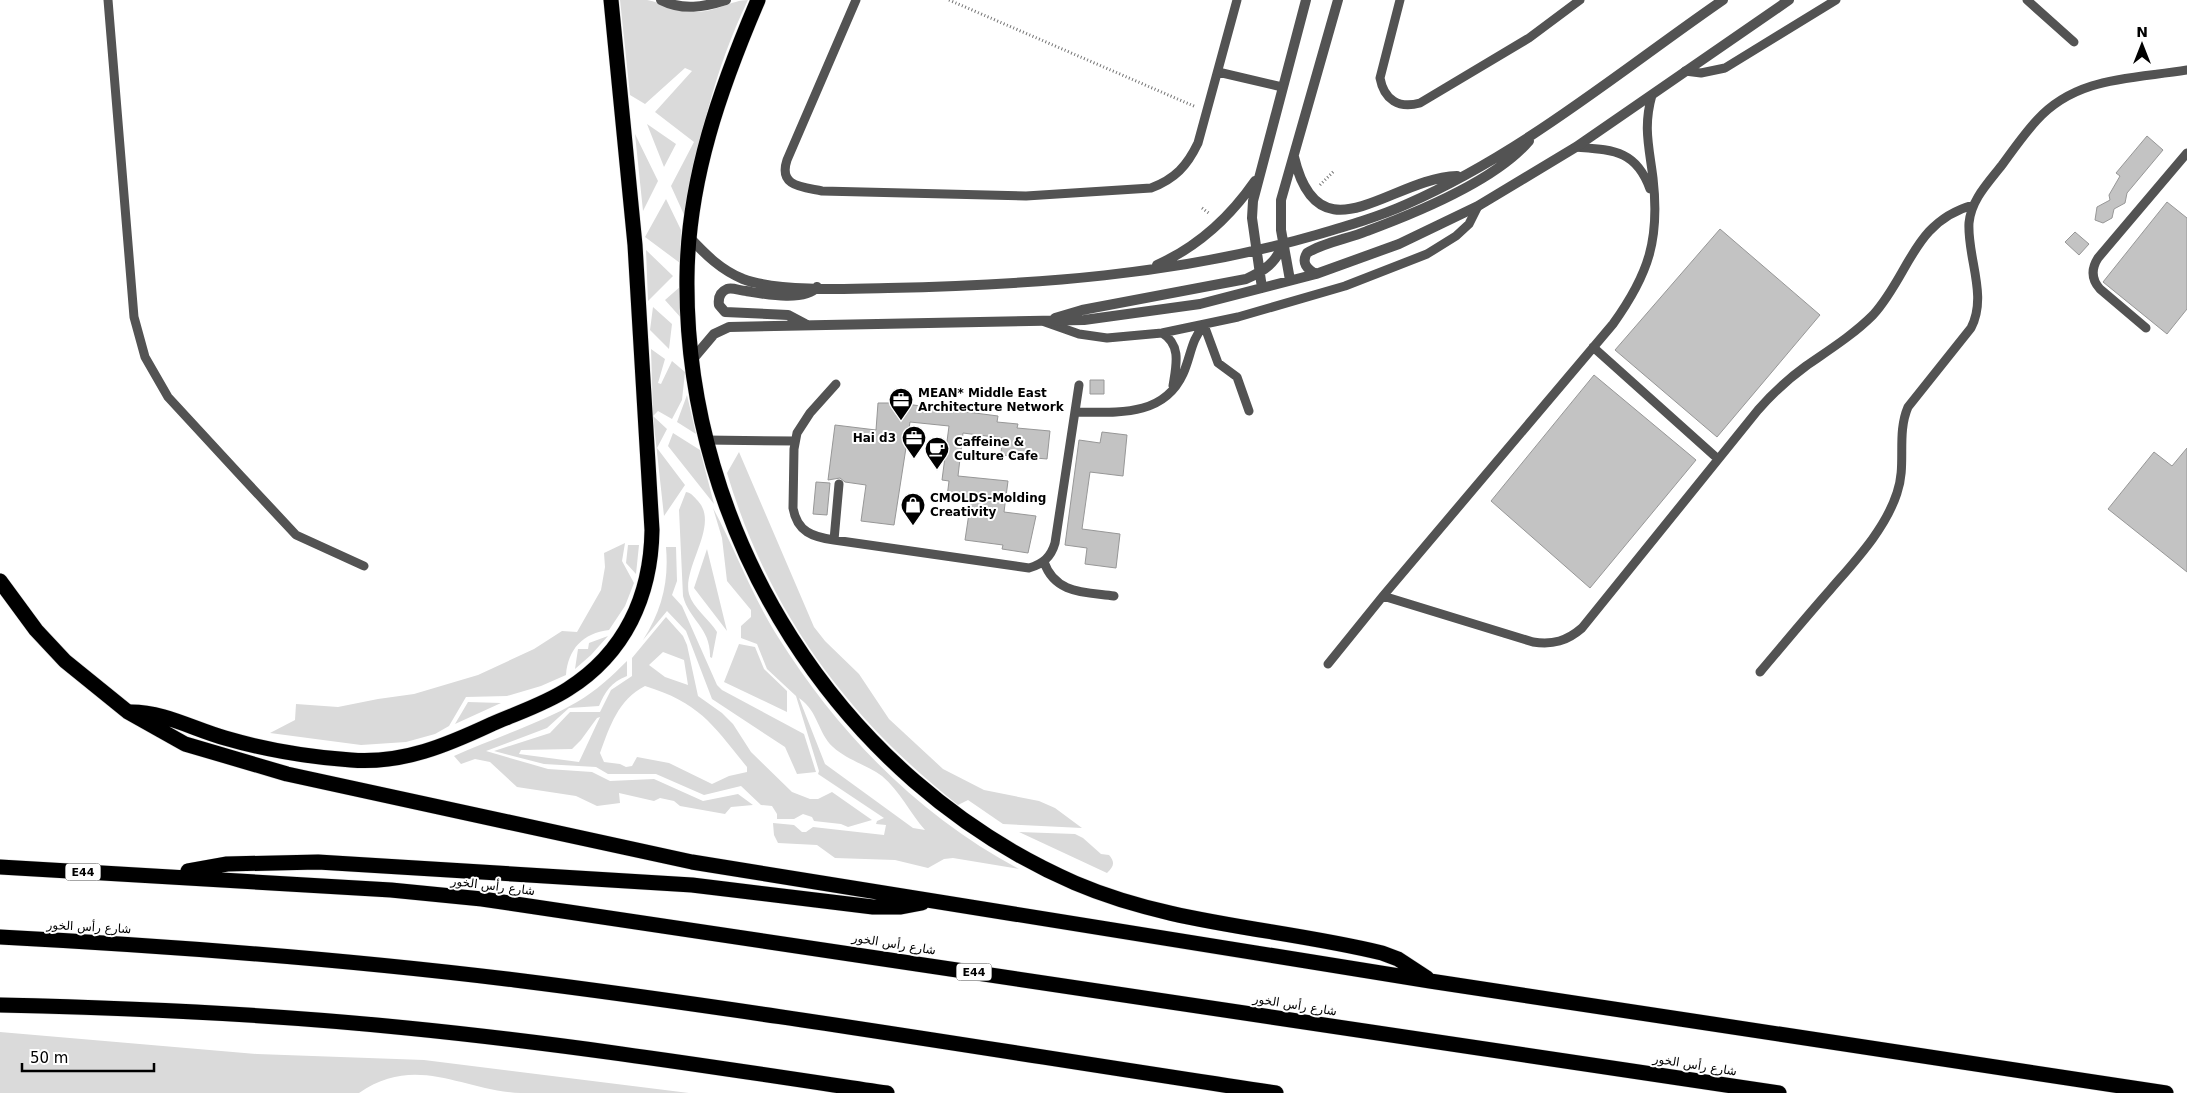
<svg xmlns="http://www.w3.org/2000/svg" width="2187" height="1093" viewBox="0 0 2187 1093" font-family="'DejaVu Sans','Noto Naskh Arabic',sans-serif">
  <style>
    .green { fill: #dadada; fill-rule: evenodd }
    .building { fill: #c3c3c3; stroke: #979797 }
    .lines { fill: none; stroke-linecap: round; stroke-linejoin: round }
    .motorway-casing { stroke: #dbdbdb; stroke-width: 16 }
    .path { stroke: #757575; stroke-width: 3; stroke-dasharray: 1 2.5; stroke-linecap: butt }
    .service { stroke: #535353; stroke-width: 9 }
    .tertiary { stroke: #535353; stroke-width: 10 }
    .motorway { stroke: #000; stroke-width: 15 }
    .labels { text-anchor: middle; stroke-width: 4; stroke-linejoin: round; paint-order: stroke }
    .shield { fill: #fff; stroke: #4c4c4c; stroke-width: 1 }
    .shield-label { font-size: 11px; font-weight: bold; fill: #000 }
    .poi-label { font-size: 12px; font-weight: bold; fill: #000; stroke: #fff; text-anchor: start }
    .street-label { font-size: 12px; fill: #000; stroke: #fff }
  </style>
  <rect width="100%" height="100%" fill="#fff"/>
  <!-- green -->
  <path class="green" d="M 620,0 C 629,0 639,0 647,0 C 663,3 673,11 692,12 C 715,13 731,0 748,0 C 713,73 699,139 686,219 L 671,186 L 694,142 L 655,112 L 692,71 L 685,68 L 645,104 L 630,95 Z
    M 647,124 L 676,144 L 664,167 Z
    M 635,134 L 658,181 L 643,211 Z
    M 666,199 L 681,230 L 680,263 L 645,237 Z
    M 646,250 L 673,276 L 648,301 Z
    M 681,286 L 682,319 L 665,300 Z
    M 653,307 L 672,324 L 669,349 L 650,330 Z
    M 651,349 L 665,359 L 658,383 L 661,384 L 672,361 L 685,372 L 682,400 L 672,419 L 658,411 L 653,416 L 667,429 L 657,448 L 685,485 L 664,516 L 653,416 Z
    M 687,395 L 696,434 L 677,422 Z
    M 673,433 L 700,450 L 714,504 L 668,446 Z
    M 739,452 L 814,627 L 825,641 L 859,674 L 889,719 L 943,769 L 984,790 L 1039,801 L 1055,808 L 1082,828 L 1003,824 L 968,800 L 958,805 C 846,717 768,610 727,473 Z
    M 686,492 C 692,493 694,497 698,501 C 720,525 682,567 689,594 C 693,608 710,620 717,632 L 712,658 L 710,657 C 711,628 689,620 683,596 L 679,510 Z
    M 713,508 C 736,551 752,596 778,637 C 838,733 919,816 1019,869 L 953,858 L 944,859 L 928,868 L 895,860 L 835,858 L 817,845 L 778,843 L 774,835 L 773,823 L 794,825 L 802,832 L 806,832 L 813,827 L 884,835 L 886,825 L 876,824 L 877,821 L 884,818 L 818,774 L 819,771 L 796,696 L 767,669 L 757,644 L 741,638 L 741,626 L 751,617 L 751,610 L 727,581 L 722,538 ZM 799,698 C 819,712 817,732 833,747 C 847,760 867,765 882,776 C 900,791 910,813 925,830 L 913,828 L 825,764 Z
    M 625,543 L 622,561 L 634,583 L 625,606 L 609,630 C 583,633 568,649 566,675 L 541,686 L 507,696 L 466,697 L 449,726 L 435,734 L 406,742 L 361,745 L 270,733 L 295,720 L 296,704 L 338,707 L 378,699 L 414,694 L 478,675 L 534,649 L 562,631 L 577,632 L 601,590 L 605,567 L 604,553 Z
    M 628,545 L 639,545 L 636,574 L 626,563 Z
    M 666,547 L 676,547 L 677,581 L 672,595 L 682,606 L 717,685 L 722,690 L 804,734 L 816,772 L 797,774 L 785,747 L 712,699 L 686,631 L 667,611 L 643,640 C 662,610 669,582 666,547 Z
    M 707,549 L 727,631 L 694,588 Z
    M 666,617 L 683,636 L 687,645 L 698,696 L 722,713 L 733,724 L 751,752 L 792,792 L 810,799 L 818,799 L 832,792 L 872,820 L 848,827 L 841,824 L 814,821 L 812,817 L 803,814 L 794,819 L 777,819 L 777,814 L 772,806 L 761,805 L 741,786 L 704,795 L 656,774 L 608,774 L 596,767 L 544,764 L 494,751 L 550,733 L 570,712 L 600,712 L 611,690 L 632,676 L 632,658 ZM 663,652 L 684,660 L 688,685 L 665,677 L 649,665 ZM 645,686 C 700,703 712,724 747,767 L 747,772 L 729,776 L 712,784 L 669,763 L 637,757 L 632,766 L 626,767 L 620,764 L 604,762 L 600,753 C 610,726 618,700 645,686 ZM 600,717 L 579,762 L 519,754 L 521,750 L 572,749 L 581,740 L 597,718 Z
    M 608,636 L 591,655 L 575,669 L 578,649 L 588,649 L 589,643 Z
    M 739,644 L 755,647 L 764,669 L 787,691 L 787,712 L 724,682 Z
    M 627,661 L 627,676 C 611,682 605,692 599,706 L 569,708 L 547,728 L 486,751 L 548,769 L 592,772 L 610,781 L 654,779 L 703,801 L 738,794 L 753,805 L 731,807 L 725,814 L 680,806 L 674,801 L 660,798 L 654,801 L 619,793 L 620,803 L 597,806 L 576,796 L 517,787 L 490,762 L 475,759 L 461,764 L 454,756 C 494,738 539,724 577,702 C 596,691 612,676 627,661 Z
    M 468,702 L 501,703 L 455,724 Z
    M 1019,832 L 1075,834 L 1083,838 L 1101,854 L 1109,855 C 1116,863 1113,867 1107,873 Z
    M 0,1032 L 257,1054 L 424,1060 L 689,1093 C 634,1093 577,1093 521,1093 C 462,1091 417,1053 359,1093 L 0,1093 Z"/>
  <!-- building -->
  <path class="building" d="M 2147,136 L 2163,150 L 2127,193 L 2125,203 L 2114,209 L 2112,218 L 2103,223 L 2095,220 L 2097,207 L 2110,200 L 2109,195 L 2120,176 L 2116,173 Z
    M 2167,202 L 2187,218 L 2187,309 L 2167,334 L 2103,282 Z
    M 1720,229 L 1820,315 L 1717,437 L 1615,350 Z
    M 2075,232 L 2089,244 L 2079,255 L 2065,242 Z
    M 1594,375 L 1696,460 L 1590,588 L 1491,501 Z
    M 1090,380 L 1104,380 L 1104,394 L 1090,394 Z
    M 878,403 L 898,403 L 998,416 L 997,422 L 1018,424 L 1017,428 L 1050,431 L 1047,459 L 1001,455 L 1002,438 L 963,433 L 958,476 L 1008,481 L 1004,512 L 1036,516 L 1028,553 L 1002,549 L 1003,545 L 965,540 L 971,500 L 947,497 L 949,481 L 942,480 L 949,426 L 910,422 L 894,525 L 861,521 L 866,485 L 845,482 L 840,478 L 828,480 L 835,425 L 876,430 Z
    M 1102,432 L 1127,435 L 1123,476 L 1090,472 L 1082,529 L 1120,534 L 1116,568 L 1085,564 L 1087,548 L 1065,545 L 1079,440 L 1100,443 Z
    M 2187,448 L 2187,572 L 2108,509 L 2154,452 L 2172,466 Z
    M 816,482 L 830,483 L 827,515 L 813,514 Z"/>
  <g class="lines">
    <defs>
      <path id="motorway" d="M 758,0 C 720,89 688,179 687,277 C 684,534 839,780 1075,883 C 1173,925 1280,928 1382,953 L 1398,959 L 1427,978
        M 0,581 L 36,630 L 65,661 L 128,712 L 185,744 L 287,774 L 692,862 L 1430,981 L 2166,1093
        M 131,712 C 164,712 193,729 225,738 C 266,750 309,757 351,760 C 403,764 447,745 492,724 C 517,713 545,704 568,689 C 625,653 651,596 652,530 L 635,245 L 611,0
        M 0,867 L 391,890 L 482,899 L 1779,1093
        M 188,871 L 227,864 L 318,862 L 692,885 L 873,907 L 901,907 L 922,903
        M 0,937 C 172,946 344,959 515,980 C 769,1012 1023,1055 1276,1093
        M 0,1005 C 136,1008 272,1014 407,1028 C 568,1044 727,1069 887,1093"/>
    </defs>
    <!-- motorway casing -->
    <use href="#motorway" class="motorway-casing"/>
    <!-- path -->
    <path class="path" d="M 949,0 L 1196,107
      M 1320,185 L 1334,171
      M 1202,208 L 1210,214"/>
    <!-- service -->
    <path class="service" d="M 108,0 L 134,317 L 145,357 L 168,397 L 240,475 L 296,535 L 364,566
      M 856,0 L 787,160 C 778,187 803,187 822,191 L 1026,196 L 1151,188 C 1175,179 1187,166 1198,143 L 1237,0
      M 1400,0 L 1380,78 C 1384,100 1399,109 1420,103 L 1529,38 L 1580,0
      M 2027,0 L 2074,42
      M 1685,71 L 1701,73 L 1725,68 L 1836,0
      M 1218,72 L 1282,87
      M 1576,147 C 1613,150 1636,150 1650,189
      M 1045,322 L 1079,334 L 1107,338 L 1162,333 L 1238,317 L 1345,286 L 1427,254 L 1456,236 L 1469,224 L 1478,206
      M 2146,328 L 2100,289 C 2091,279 2091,269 2098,258 L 2187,153
      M 1162,333 C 1182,345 1176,366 1173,386
      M 1593,347 L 1718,459
      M 836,384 L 810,413 L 797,433 L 794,449 L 793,508 C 797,532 813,537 834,540 L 1029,568 C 1043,564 1051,557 1055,543 L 1079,385
      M 1075,412 C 1115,412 1163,418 1183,374 C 1191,356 1191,340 1204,325 L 1218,363 L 1237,377 L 1249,411
      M 705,440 L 795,441
      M 834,540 L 839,484
      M 1044,562 C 1055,594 1085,592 1114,596
      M 1383,596 L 1533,642 C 1553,645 1567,641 1582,628 L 1758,410 C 1772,394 1788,379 1806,366 C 1829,350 1853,335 1873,315 C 1910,274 1913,222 1973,205
      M 1328,664 L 1383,596 L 1613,324 C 1649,274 1660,239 1653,178 C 1649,146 1643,127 1652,95
      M 1760,672 C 1783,645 1806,617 1830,590 C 1854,562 1885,530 1897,493 C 1907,465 1896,435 1908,407 L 1971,328 C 1988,296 1967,257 1969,223 C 1971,200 1988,183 2002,165 C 2013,150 2024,134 2037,120 C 2077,76 2133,79 2187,70"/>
    <!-- tertiary -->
    <path class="tertiary" d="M 661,0 C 683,11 704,7 726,0
      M 1294,157 C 1319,262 1391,178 1457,176
      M 690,238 C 706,255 721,270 743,279 C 778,292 849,289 888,288 C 1032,285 1178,275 1316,235 C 1347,226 1378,217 1407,204 C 1523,153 1620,71 1723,0
      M 1157,265 C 1197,247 1230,217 1255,181
      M 1316,274 C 1307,269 1301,263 1307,253 C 1324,242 1348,239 1367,231 C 1416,213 1495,181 1529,141
      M 1290,280 L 1281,230 L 1281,200 L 1338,0
      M 1262,288 L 1252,218 L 1253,201 L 1306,0
      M 1055,318 L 1082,310 L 1246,279 C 1264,271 1276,263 1283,244
      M 805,324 L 788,315 L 725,312 L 719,305 C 718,298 720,292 727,289 C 733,287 740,291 746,291 C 764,294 805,302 817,287
      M 692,360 L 714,334 L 729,327 L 1084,320 L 1200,304 L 1316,274 L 1399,244 L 1478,206 L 1576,147 L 1789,0"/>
    <!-- motorway -->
    <use href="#motorway" class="motorway"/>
  </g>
  <!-- icons -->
  <defs>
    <symbol id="office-pin" viewBox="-11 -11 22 30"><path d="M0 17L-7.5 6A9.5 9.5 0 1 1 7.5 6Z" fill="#000" stroke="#fff"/><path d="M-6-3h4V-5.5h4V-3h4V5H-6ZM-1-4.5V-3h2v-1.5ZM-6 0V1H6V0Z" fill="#fff"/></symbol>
    <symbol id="cafe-pin" viewBox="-11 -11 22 30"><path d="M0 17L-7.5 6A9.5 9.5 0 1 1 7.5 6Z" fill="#000" stroke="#fff"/><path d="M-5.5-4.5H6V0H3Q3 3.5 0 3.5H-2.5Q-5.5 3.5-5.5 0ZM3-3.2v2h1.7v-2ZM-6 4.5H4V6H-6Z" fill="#fff"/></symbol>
    <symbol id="shop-pin" viewBox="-11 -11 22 30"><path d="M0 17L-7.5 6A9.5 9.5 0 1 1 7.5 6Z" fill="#000" stroke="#fff"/><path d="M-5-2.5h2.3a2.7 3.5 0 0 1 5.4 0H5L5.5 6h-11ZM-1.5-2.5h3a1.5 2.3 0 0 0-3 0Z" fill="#fff"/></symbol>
  </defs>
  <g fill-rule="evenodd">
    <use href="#office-pin" x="887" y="386" width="28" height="38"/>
    <use href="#office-pin" x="900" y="424" width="28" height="38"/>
    <use href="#cafe-pin" x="923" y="435" width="28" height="38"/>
    <use href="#shop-pin" x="899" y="491" width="28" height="38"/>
  </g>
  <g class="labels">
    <!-- shield labels -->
    <g class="shield">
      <rect x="65.5" y="863.5" width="35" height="17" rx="4"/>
      <rect x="956.5" y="963.5" width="35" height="17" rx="4"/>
    </g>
    <g class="shield-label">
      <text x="83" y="876">E44</text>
      <text x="974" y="976">E44</text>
    </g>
    <!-- poi labels -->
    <g class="poi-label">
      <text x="918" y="397">MEAN* Middle East<tspan x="918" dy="14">Architecture Network</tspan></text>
      <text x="896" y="442" text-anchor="end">Hai d3</text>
      <text x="954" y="446">Caffeine &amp;<tspan x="954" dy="14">Culture Cafe</tspan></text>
      <text x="930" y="502">CMOLDS-Molding<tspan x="930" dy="14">Creativity</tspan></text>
    </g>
    <!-- street labels -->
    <g class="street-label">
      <text transform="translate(493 886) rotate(7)" y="4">شارع رأس الخور</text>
      <text transform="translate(89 927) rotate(3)" y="4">شارع رأس الخور</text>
      <text transform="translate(894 944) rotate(9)" y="4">شارع رأس الخور</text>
      <text transform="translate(1295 1005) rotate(9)" y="4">شارع رأس الخور</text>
      <text transform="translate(1695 1065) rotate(9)" y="4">شارع رأس الخور</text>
    </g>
  </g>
  <!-- north arrow -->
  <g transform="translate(2142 45)" stroke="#ffffff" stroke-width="4" paint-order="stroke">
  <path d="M0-4L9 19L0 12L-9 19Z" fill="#000000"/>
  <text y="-8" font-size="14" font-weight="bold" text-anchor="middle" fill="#000000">N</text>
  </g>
  <!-- scale -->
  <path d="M22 1063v8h132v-8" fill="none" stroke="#000000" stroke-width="2.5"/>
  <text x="30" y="1063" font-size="15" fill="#000000" stroke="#ffffff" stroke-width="4" paint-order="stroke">50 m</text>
</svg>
